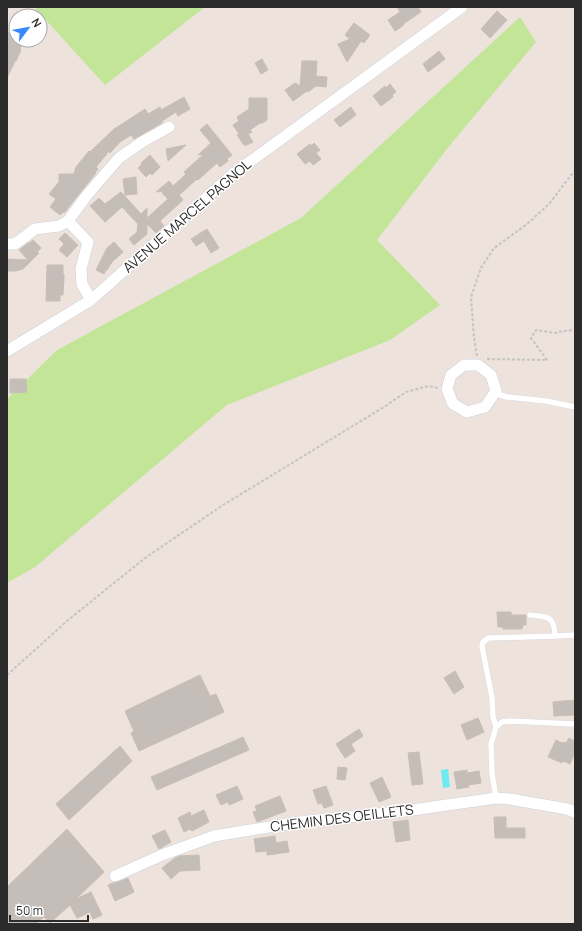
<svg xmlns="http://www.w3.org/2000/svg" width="582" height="931" viewBox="0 0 582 931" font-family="Manrope,sans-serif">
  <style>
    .green { fill: #c3e598 }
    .water { fill: #6debf1 }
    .building { fill: #c5beb8; stroke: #c8beb6 }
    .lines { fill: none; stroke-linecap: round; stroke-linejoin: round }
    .lane-casing { stroke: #cbd2dd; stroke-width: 6 }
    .street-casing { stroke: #cbd2dd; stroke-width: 12 }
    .path { stroke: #c4c4c4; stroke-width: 2; stroke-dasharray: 3 2; stroke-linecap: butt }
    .lane { stroke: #fff; stroke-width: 5.5 }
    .street { stroke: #fff; stroke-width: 11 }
    .labels { text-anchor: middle; stroke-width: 3; stroke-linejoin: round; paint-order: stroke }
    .street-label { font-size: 14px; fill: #2b2b2b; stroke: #fff }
  </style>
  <rect width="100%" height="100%" fill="#ede2dc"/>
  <!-- green -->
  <path class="green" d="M 34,7 L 205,7 L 105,85 Z
    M 520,17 L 536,42 L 450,145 L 377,240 L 440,305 L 390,340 L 227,405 L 35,567 L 7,583 L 7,399 L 57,350 L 301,218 Z"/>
  <!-- water -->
  <path class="water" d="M 448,769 L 450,787 L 443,788 L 441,770 Z"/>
  <!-- building -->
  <path class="building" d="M 397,7 L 418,7 L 421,12 L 403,24 L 404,25 L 395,31 L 388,20 L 400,12 Z
    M 497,11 L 507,20 L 490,38 L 481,29 Z
    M 354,23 L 370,35 L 364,43 L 361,41 L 347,62 L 338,44 L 350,39 L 345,35 Z
    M 7,32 L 16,36 L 16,40 L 24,40 L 20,49 L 21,50 L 16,61 L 15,61 L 7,78 Z
    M 439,51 L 445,59 L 428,72 L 423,64 Z
    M 262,59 L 268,70 L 261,74 L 255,63 Z
    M 302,61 L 317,61 L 316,76 L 327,77 L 326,87 L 316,86 L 308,92 L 307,91 L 293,101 L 285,90 L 295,83 L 300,86 Z
    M 390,84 L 396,92 L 392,95 L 393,97 L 381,106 L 373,96 L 385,86 L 386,88 Z
    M 184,97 L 190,109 L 178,116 L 176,112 L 162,121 L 162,123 L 134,139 L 131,135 L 120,142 L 110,153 L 109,151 L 96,167 L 98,169 L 95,173 L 96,173 L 64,213 L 63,212 L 60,215 L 50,207 L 56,199 L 49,194 L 59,182 L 59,174 L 74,174 L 76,167 L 89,151 L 90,152 L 115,128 L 116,128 L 145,109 L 148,114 L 160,107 L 161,110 Z
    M 249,98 L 267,98 L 267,120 L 262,123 L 260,123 L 250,130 L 252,132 L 248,134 L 253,142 L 247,145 L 244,145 L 237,135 L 239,134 L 233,125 L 239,121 L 237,117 L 249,109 Z
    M 351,107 L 356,115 L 340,127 L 334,120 Z
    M 207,124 L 232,155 L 227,159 L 228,161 L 220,167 L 217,163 L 198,180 L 197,179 L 179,195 L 183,200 L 160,221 L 164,226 L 156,233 L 147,224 L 147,234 L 134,245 L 129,239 L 137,232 L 138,224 L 122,207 L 105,222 L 90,206 L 99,198 L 105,204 L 121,192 L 141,214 L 147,208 L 147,218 L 168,199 L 162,193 L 164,191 L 156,192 L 169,181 L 173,186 L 186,174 L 184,172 L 204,154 L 198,155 L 211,143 L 200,130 Z
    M 314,143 L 320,150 L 316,153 L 321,159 L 313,165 L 310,161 L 305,164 L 297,154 L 310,144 L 311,146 Z
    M 186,145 L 168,161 L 166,149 Z
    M 150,155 L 160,167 L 152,175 L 150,173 L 146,177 L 138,168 L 142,164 L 141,163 Z
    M 136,177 L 137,194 L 125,195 L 123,179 Z
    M 207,229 L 219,248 L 211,253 L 204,241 L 196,246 L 191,239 Z
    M 65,233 L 78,245 L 67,257 L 59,250 L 64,244 L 59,239 Z
    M 33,240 L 41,248 L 37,252 L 39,253 L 23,269 L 15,271 L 7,271 L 7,259 L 28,260 L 19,250 L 28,243 L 29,243 Z
    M 114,242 L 123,252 L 112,262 L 107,270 L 106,270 L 104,274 L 96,270 L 107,248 Z
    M 47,265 L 63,265 L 63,274 L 64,274 L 64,278 L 63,295 L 60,295 L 60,301 L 46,301 Z
    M 10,379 L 26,379 L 27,392 L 10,393 Z
    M 497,612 L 511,612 L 511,615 L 526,615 L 526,625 L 523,625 L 522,629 L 503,629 L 503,627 L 498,627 Z
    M 455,671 L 464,687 L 454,694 L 444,678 Z
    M 200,675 L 210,696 L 216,694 L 224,712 L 139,751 L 131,733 L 134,731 L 125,711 Z
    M 575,700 L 575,715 L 554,716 L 553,702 Z
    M 478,718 L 484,732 L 467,740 L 461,725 Z
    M 359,729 L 363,736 L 351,744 L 355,751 L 345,758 L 336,744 Z
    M 243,737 L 249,750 L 157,790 L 151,777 Z
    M 569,738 L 575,741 L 575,752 L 570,764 L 563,761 L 562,763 L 548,757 L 556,740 L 562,743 L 563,742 L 566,743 Z
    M 120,746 L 132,761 L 69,820 L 56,804 Z
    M 419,752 L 423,784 L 412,785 L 408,753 Z
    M 338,767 L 347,768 L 345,780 L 337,779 Z
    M 467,770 L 467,773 L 479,771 L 481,783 L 468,785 L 469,787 L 457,789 L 454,772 Z
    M 382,777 L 391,797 L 379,802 L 370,783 Z
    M 237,786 L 243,799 L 229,805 L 228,802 L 221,805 L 216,795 Z
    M 326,786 L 333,805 L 324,808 L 322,803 L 318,804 L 313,790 Z
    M 280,796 L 286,811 L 257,822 L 253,812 L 257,811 L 255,806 Z
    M 204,810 L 209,822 L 192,831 L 190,829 L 184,832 L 178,818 L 190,812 L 191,816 Z
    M 494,817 L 506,817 L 506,828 L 525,828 L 525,838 L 495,838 Z
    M 408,820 L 410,840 L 396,842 L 393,822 Z
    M 67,829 L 104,872 L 76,899 L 91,892 L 102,915 L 93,919 L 90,912 L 77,918 L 70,905 L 50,923 L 44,917 L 36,924 L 7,924 L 7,887 Z
    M 165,830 L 171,842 L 159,849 L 152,836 Z
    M 275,836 L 276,843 L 287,841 L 289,852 L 267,855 L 267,851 L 256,852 L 254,839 Z
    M 199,855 L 200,870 L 180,871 L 171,879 L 162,868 L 175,858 L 179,856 Z
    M 128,878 L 134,892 L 115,901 L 108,885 L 113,883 L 118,882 Z"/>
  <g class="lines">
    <defs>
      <path id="lane" d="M 494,393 L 507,397 L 546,401 L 575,407
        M 555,636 L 575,635
        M 496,727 L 493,717 L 492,698 L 482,646 L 483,642 L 488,638 L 555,636 C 554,616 549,617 530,615
        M 496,798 L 492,773 L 491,744 L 496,727 L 502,722 L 510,721 L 575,724"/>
      <path id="street" d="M 7,244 L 15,244 L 35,229 L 59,226 L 68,221
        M 91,300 L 82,284 L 81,269 L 88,242 L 68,221 L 87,195 L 119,158 L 142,142 L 169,127
        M 7,351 L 91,300 L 233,174 L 462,7
        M 464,365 L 478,365 L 491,375 L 496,391 L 485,407 L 467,412 L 453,404 L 447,389 L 451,375 Z
        M 115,876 L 162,855 L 214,836 L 300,822 L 405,811 L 496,798 L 510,799 L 567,809 L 575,812"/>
    </defs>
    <!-- lane casing -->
    <use href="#lane" class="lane-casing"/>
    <!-- street casing -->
    <use href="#street" class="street-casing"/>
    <!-- path -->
    <path class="path" d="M 477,356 L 474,338 L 471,297 L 481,268 L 494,248 L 526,225 L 549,204 L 575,170
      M 487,359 L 547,360 L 531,338 L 536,330 L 556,333 L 563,331 L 575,330
      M 7,675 L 67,621 L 145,558 L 223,505 L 384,407 L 406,392 L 429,386 L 438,388"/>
    <!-- lane -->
    <use href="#lane" class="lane"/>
    <!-- street -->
    <use href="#street" class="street"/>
  </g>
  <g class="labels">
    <!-- street labels -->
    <g class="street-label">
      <text transform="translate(187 216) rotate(-41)" y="5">AVENUE MARCEL PAGNOL</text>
      <text transform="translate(342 818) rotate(-7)" y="5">CHEMIN DES OEILLETS</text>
    </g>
  </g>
  <!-- border -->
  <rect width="582" height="931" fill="none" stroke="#2b2b2b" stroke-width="16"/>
  <!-- north arrow -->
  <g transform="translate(28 28) rotate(58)"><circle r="19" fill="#ffffff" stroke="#aaaaaa"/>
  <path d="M0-3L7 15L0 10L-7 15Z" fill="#3988fe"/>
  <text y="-6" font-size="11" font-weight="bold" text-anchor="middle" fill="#2b2b2b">N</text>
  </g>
  <!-- scale -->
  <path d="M10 915v6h78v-6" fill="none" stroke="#2b2b2b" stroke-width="2"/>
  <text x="16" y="915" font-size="12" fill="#2b2b2b" stroke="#ffffff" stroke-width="3" paint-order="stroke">50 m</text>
</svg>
